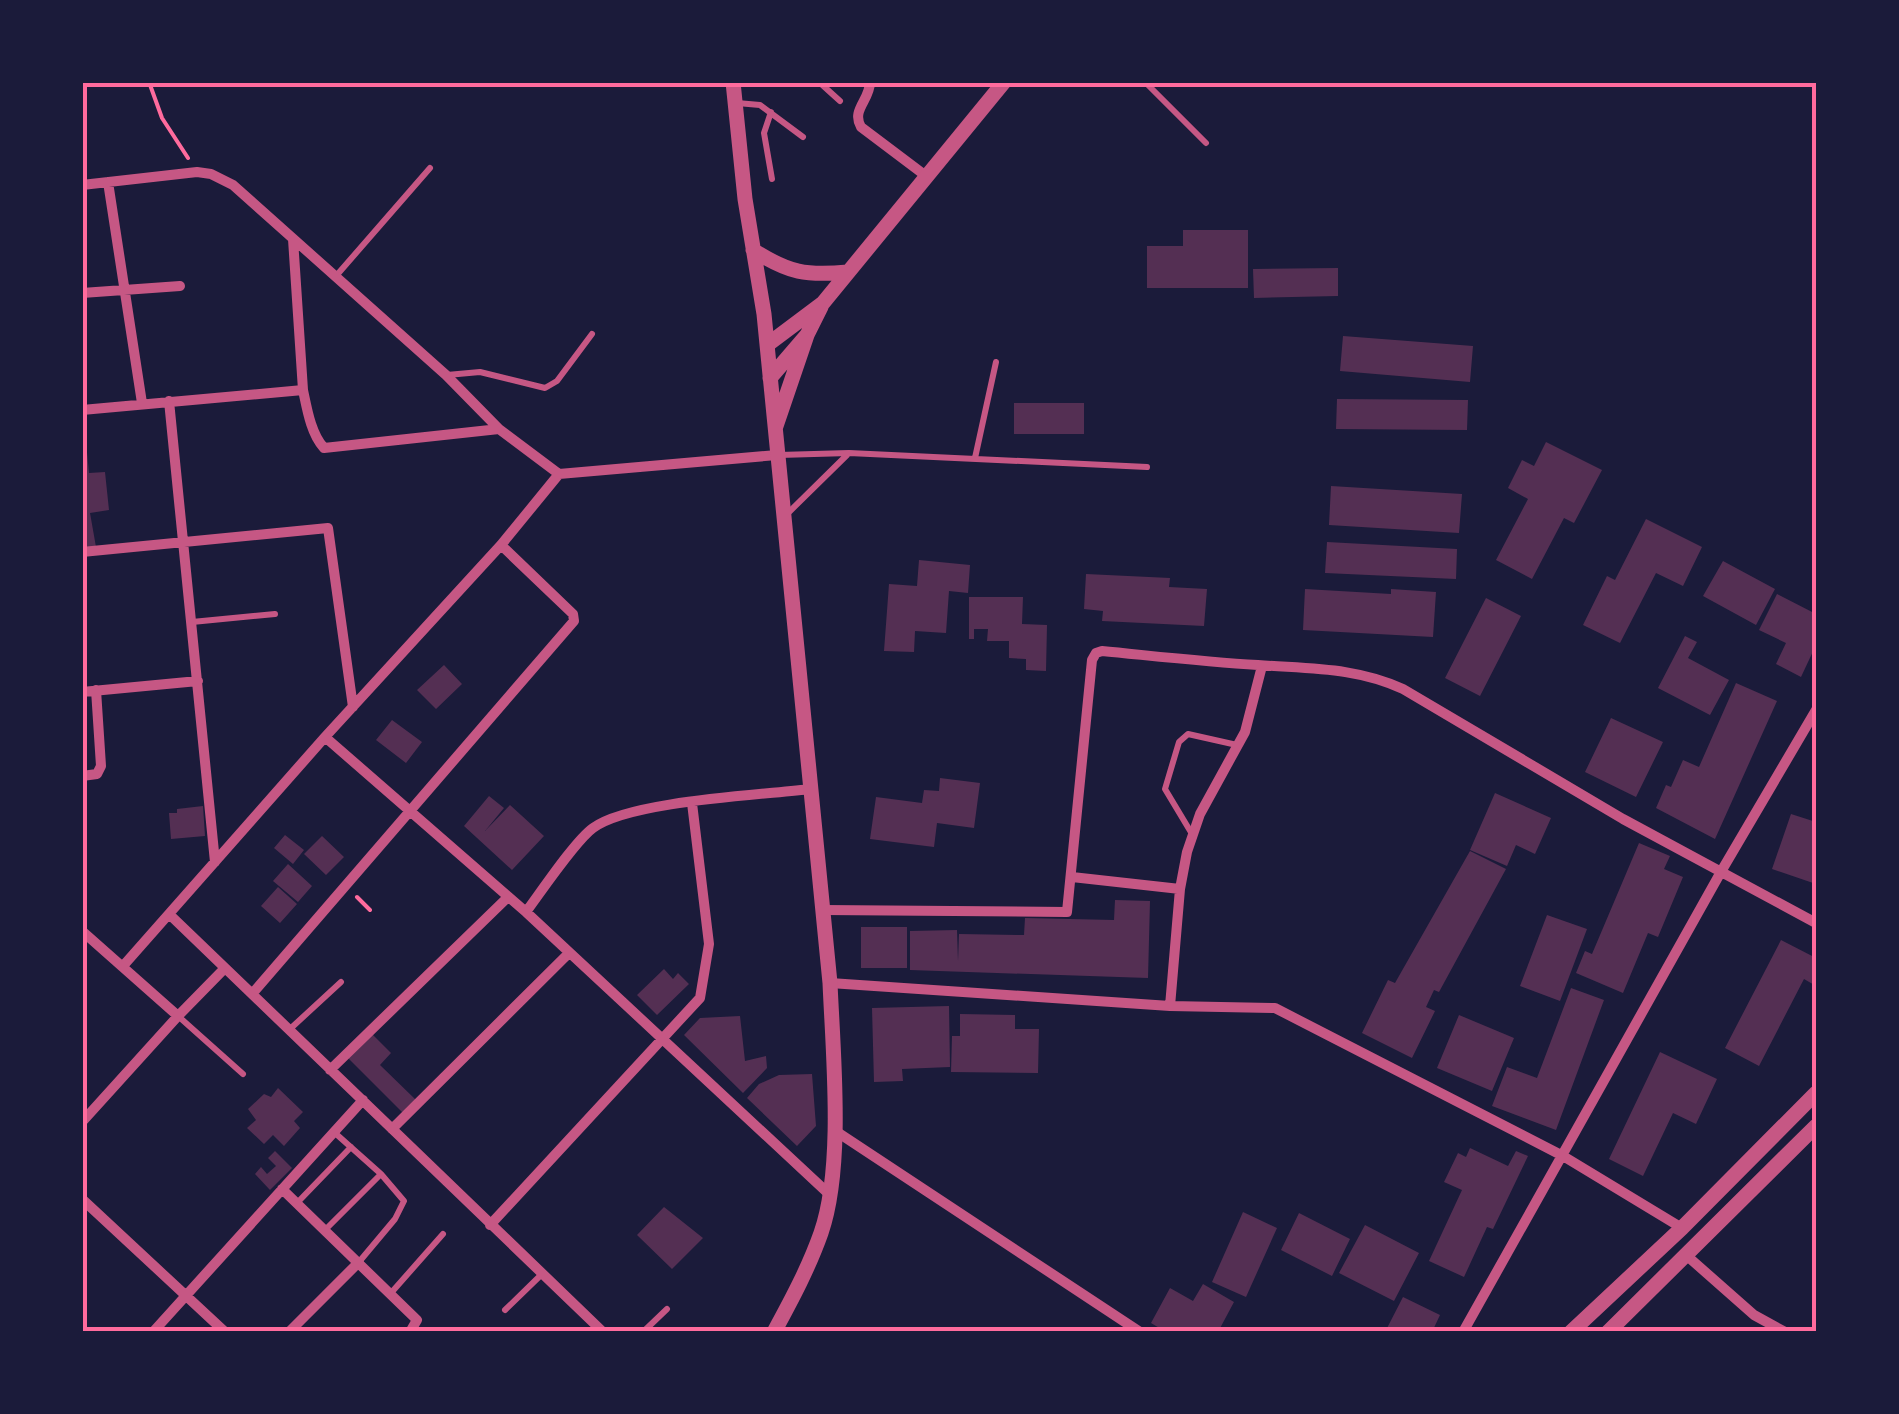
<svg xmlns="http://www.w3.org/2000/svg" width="1899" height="1414" viewBox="0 0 1899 1414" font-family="'IBM Plex Sans',sans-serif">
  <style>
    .building { fill: #542f53 }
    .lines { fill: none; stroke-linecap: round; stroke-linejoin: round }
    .path { stroke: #ff6b9d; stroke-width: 4 }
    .service { stroke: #c65784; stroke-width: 6 }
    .minor { stroke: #c65784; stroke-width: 10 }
    .tertiary { stroke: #c65784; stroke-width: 15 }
    .neatline { fill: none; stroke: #ff6b9d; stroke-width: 4 }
  </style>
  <rect width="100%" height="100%" fill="#1b1b3a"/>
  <!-- building -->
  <path class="building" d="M 1183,230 L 1248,230 L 1248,288 L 1147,288 L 1147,246 L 1183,246 Z
    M 1338,268 L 1338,296 L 1254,298 L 1253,269 Z
    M 1343,336 L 1473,346 L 1470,382 L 1340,371 Z
    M 1337,399 L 1468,400 L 1467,430 L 1336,429 Z
    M 1014,403 L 1084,403 L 1084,434 L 1014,434 Z
    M 82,442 L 86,442 L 89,473 L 105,472 L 109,510 L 90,513 L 96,547 L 82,549 Z
    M 1546,442 L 1602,470 L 1574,523 L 1564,518 L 1532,579 L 1496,560 L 1528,499 L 1508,488 L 1522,460 L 1534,466 Z
    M 1331,486 L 1462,494 L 1459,533 L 1329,525 Z
    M 1646,519 L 1702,547 L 1683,586 L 1656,573 L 1620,643 L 1583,625 L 1607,576 L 1615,580 Z
    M 1327,542 L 1457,549 L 1456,579 L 1325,573 Z
    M 919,560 L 970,565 L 968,593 L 949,591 L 946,633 L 915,631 L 914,652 L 884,651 L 889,584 L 917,586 Z
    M 1723,561 L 1775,589 L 1756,625 L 1703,596 Z
    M 1086,574 L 1170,578 L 1169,587 L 1207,589 L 1204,626 L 1102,621 L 1103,611 L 1084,609 Z
    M 1305,589 L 1391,594 L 1391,589 L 1436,592 L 1433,637 L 1303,630 Z
    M 1777,594 L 1816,614 L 1816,645 L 1801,677 L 1776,664 L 1786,643 L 1759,630 Z
    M 969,597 L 1023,597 L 1022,624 L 1047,625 L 1046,671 L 1026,670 L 1026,659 L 1009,658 L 1009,641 L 987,641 L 988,629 L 974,629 L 974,639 L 969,639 Z
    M 1486,598 L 1521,616 L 1480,696 L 1445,678 Z
    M 1685,636 L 1697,642 L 1688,658 L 1729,680 L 1710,715 L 1658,688 Z
    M 444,665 L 462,684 L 436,709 L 417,690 Z
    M 1736,683 L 1777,701 L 1715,839 L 1656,808 L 1666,785 L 1671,787 L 1683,760 L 1699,767 Z
    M 1611,718 L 1663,742 L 1636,797 L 1585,772 Z
    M 392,720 L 422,742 L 406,763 L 376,740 Z
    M 940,778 L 980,783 L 974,828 L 937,823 L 934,847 L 870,839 L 876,797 L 922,803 L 924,790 L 939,791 Z
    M 1495,793 L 1551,818 L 1535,854 L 1516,845 L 1507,866 L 1470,850 Z
    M 489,796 L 504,808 L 485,831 L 510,805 L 544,836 L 512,870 L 464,826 Z
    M 203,806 L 205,836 L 171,839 L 169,813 L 177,813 L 177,809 Z
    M 1791,814 L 1816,822 L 1816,884 L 1772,869 Z
    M 285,835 L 304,850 L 293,864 L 274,848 Z
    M 322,836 L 344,857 L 326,875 L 304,854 Z
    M 1639,843 L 1670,856 L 1664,869 L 1683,877 L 1658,937 L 1648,933 L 1623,993 L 1576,973 L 1585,951 L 1592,954 Z
    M 1470,851 L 1506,869 L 1439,992 L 1434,990 L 1426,1007 L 1435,1011 L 1412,1058 L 1362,1033 L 1388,980 L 1395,983 Z
    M 288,864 L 312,886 L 298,902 L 273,881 Z
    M 278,887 L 297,904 L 280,923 L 261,906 Z
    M 1115,900 L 1150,901 L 1148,978 L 910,970 L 910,931 L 957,930 L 958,961 L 959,934 L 1024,935 L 1025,918 L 1114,920 Z
    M 1547,915 L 1587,929 L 1560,1001 L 1520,986 Z
    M 861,927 L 907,927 L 907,968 L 861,968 Z
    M 1781,940 L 1816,958 L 1816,986 L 1804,979 L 1759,1066 L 1725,1048 Z
    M 664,969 L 673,979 L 678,973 L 689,984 L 657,1015 L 637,995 Z
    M 1571,988 L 1604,1000 L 1556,1130 L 1492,1106 L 1507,1067 L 1537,1078 Z
    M 949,1006 L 950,1067 L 902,1069 L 903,1081 L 874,1082 L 872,1008 Z
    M 960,1014 L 1015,1015 L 1015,1029 L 1039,1029 L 1038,1073 L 951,1072 L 952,1036 L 960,1036 Z
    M 1459,1015 L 1514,1038 L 1492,1091 L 1437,1068 Z
    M 740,1016 L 745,1061 L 766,1056 L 767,1068 L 743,1093 L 684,1035 L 700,1018 Z
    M 372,1034 L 391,1053 L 380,1065 L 416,1100 L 403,1113 L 348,1058 Z
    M 1660,1052 L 1717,1079 L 1696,1124 L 1673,1113 L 1643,1176 L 1609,1159 Z
    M 812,1074 L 816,1126 L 797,1146 L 747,1098 L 759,1084 L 779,1075 Z
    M 278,1088 L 303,1112 L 294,1121 L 300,1128 L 284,1146 L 273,1135 L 264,1144 L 247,1128 L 256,1120 L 248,1109 L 264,1094 L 271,1097 Z
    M 1470,1148 L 1508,1166 L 1516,1151 L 1528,1156 L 1493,1229 L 1487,1227 L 1464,1277 L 1429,1261 L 1462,1190 L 1444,1182 L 1458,1153 L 1466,1157 Z
    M 275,1151 L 292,1168 L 270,1190 L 255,1174 L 261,1167 L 267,1174 L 276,1166 L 268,1158 Z
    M 664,1207 L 703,1238 L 672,1269 L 637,1235 Z
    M 1243,1212 L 1277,1228 L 1246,1297 L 1212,1282 Z
    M 1299,1213 L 1350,1239 L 1332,1276 L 1281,1250 Z
    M 1365,1225 L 1419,1253 L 1394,1301 L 1339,1273 Z
    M 1203,1284 L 1234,1302 L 1218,1332 L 1166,1332 L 1151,1323 L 1170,1288 L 1193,1301 Z
    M 1403,1297 L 1440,1315 L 1432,1332 L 1385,1332 Z"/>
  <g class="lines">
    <!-- path -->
    <path class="path" d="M 149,82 L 162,118 L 188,158
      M 357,897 L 370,910"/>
    <!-- service -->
    <path class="service" d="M 819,82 L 840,101
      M 1145,82 L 1206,143
      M 737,103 L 760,105 L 803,137
      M 771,112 L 764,133 L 772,179
      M 336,276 L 430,168
      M 447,375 L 480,372 L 545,388 L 557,381 L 592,334
      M 779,455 L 849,453 L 1147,467
      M 975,458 L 996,362
      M 785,516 L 847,455
      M 192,622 L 275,614
      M 1192,834 L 1165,789 L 1179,742 L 1188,734 L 1237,745
      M 178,1016 L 243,1074
      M 290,1029 L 341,982
      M 335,1133 L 381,1174 L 404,1201 L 395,1219 L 359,1262
      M 297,1203 L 351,1147
      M 325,1230 L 381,1174
      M 391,1293 L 443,1234
      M 505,1310 L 542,1274
      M 643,1332 L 667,1309"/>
    <!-- minor -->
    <path class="minor" d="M 870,82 C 870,100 851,110 861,127 L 926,176
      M 108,182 L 142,403
      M 82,185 L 197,172 L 211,174 L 233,185 L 446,375 L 499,429 L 559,474 L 777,455
      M 293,239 L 303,390
      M 82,293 L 180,286
      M 169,401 L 215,862
      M 82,410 L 303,390 C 307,409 311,434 324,448 L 499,429
      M 82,552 L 328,528 L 353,707
      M 82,692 L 198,681
      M 325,737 L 526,912 L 830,1195
      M 82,776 L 97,774 L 101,766 L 96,690
      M 1072,877 L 1180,889
      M 823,910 L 1067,912 L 1092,660 L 1096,653 L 1102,651 C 1154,656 1206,662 1258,665 C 1309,669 1355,667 1403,689 L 1623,819 L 1816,923
      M 526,912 C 541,892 575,841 593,828 C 629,801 761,795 811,789
      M 169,914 L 603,1332
      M 82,931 L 178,1016
      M 123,966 L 325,737 L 501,545 L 559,474
      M 830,983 L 1170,1006 L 1275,1008 L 1563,1156 L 1682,1228
      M 252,994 L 574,621 L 573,614 L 501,545
      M 1170,1006 L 1180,889 L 1187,852 L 1200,814 L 1245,732 L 1262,666
      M 330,1070 L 508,897
      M 82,1122 L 178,1016 L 225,968
      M 392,1129 L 569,953
      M 834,1130 L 1140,1332
      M 282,1189 L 417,1320 L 410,1332
      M 82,1199 L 225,1332
      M 490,1225 L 700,998 L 709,944 L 692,803
      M 1686,1255 L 1754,1315 L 1785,1332
      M 82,1331 L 83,1332
      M 153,1332 L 363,1100
      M 289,1332 L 359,1262
      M 1463,1332 L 1722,870 L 1816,710"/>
    <!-- tertiary -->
    <path class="tertiary" d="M 733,82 L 745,199 L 764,314 L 830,983 C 833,1054 844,1167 821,1233 C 809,1267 792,1299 774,1332
      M 753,250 C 789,273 806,276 848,272
      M 767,345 L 823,303 L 1004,82
      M 770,378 L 807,335 L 821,307
      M 776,426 L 807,335
      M 1571,1332 L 1682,1228 L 1816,1093
      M 1608,1332 L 1816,1126"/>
  </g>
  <!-- border -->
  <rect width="1899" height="1414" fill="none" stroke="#1b1b3a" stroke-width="170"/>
  <rect x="85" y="85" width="1729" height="1244" class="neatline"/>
</svg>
